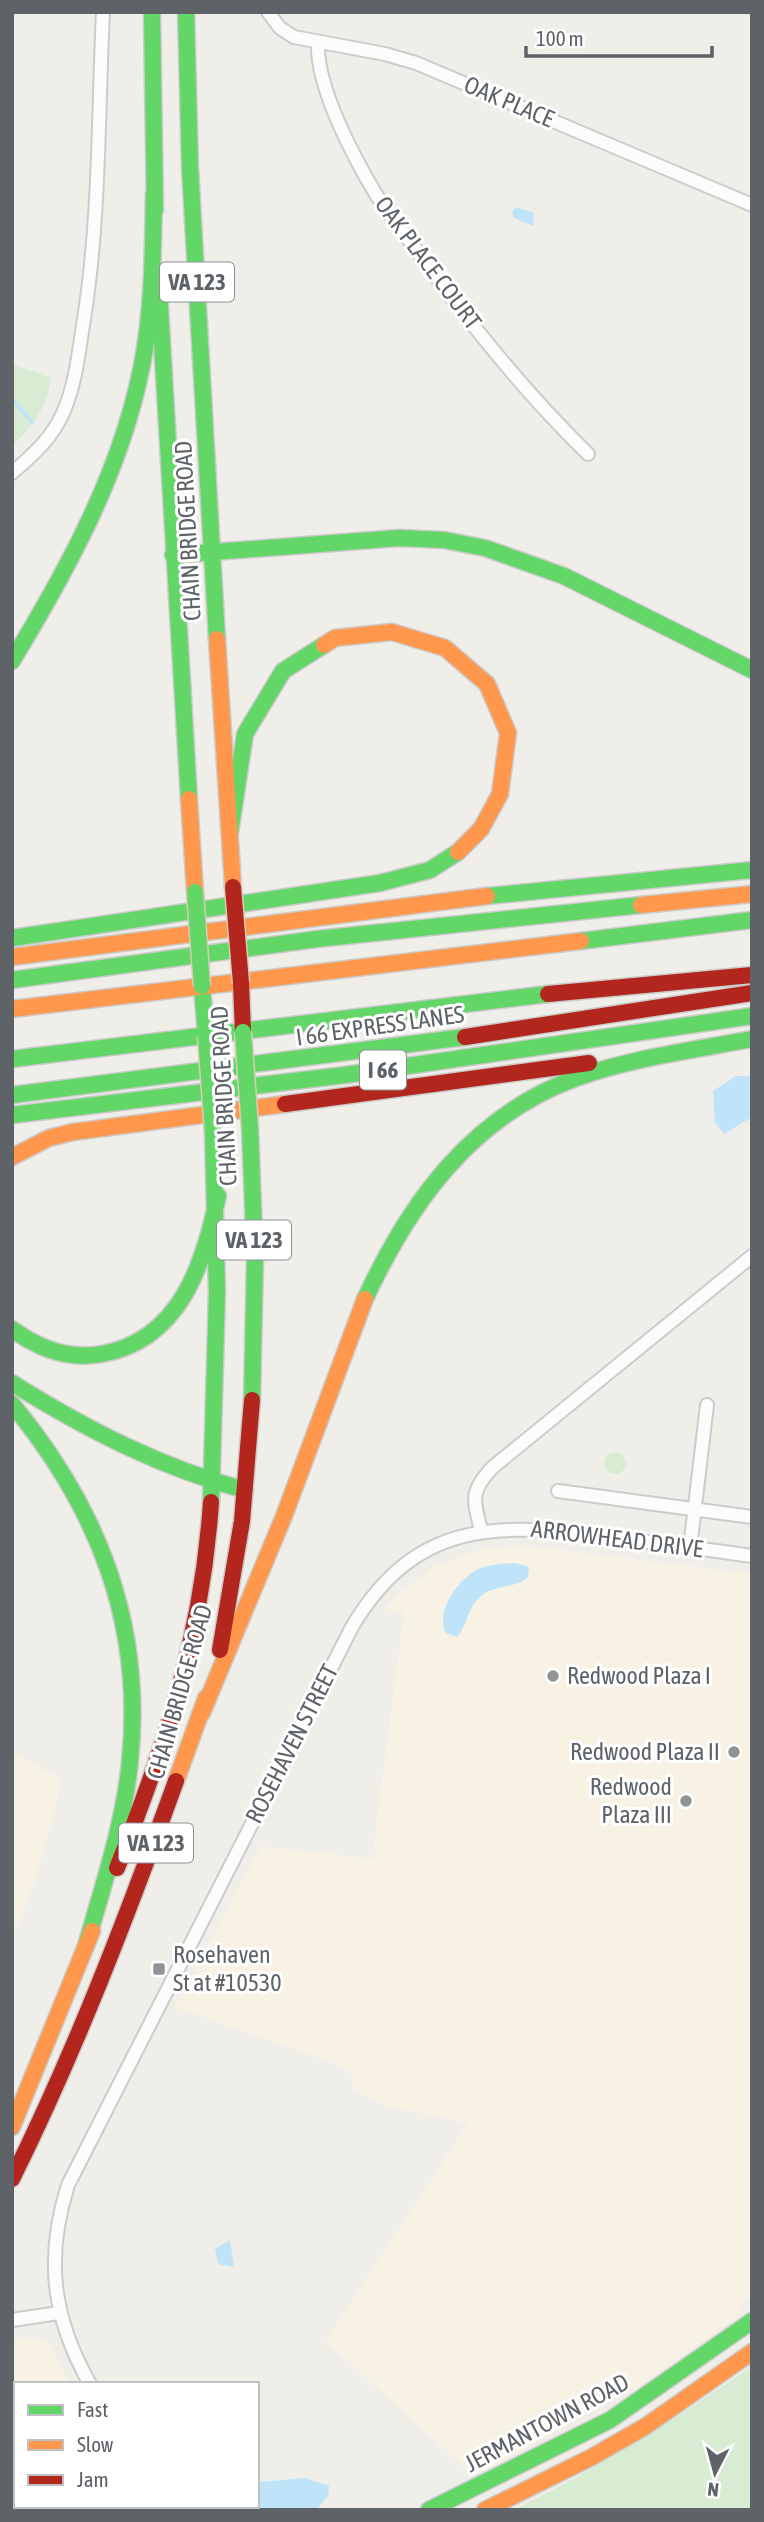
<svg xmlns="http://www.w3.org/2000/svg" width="764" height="2522" viewBox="0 0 764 2522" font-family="'Asap Condensed',sans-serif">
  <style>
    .commercial { fill: #f8f2e4 }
    .green { fill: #d8ecd4 }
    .water { fill: #bfe3f8 }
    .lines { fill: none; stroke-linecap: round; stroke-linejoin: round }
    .stream { stroke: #bfe3f8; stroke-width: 3.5 }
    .street-casing { stroke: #ccc; stroke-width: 16 }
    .fast-casing { stroke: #cbcbca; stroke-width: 19 }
    .slow-casing { stroke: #cbcbca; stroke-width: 19 }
    .jam-casing { stroke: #cbcbca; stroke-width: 19 }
    .street { stroke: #fdfcfc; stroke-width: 12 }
    .fast { stroke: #63d668; stroke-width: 16 }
    .slow { stroke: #ff974d; stroke-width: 16 }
    .jam { stroke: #b3261e; stroke-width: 16 }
    .fast-bridge-casing { stroke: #d8cdb6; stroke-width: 19; stroke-linecap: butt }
    .jam-bridge-casing { stroke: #d8cdb6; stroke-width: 19; stroke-linecap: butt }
    .fast-bridge { stroke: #63d668; stroke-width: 16 }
    .jam-bridge { stroke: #b3261e; stroke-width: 16 }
    .poi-dot { fill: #919495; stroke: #fff; stroke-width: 2.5 }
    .labels { text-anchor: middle; stroke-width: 6; stroke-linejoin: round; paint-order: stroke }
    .shield { fill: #fff; stroke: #8e9295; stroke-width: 2 }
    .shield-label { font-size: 23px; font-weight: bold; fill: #5e6368 }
    .street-label { font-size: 24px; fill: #5e6368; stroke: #fff }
    .poi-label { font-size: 24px; fill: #5e6368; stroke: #fff; text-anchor: start }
  </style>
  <rect width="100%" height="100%" fill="#efeee9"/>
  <!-- commercial -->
  <path class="commercial" d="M 521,1545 L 752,1574 L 752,2297 L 739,2306 L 743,2313 L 636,2387 L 474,2476 L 326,2341 L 468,2123 L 383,2105 L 354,2090 L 351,2073 L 326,2060 L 175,2007 L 261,1846 L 376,1859 L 376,1852 L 373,1851 L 404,1612 L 385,1609 L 402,1591 L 436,1566 L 483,1549 Z
    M 12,1751 L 62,1780 L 37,1874 L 12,1941 Z
    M 12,2337 L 46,2339 L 70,2384 L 16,2384 L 16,2506 L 43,2506 L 39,2510 L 12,2510 Z"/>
  <!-- green -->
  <path class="green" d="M 12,364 L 51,378 C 47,408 33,426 12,446 Z
    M604 1463a11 11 0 1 1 22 0a11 11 0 1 1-22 0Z
    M 752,2366 L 752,2510 L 514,2510 C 599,2468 674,2420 752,2366 Z"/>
  <!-- water -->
  <path class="water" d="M 516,207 L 534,213 L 533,226 L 514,218 L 512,212 Z
    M 736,1076 L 752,1076 L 752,1117 L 724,1134 L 715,1123 L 713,1091 Z
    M 515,1563 L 529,1567 L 528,1577 C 516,1589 495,1584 481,1596 C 468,1607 467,1624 458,1637 L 446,1633 C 435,1613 457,1581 475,1571 C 487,1564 502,1564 515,1563 Z
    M 230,2240 L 234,2267 L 218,2264 L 215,2249 Z
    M 305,2478 L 329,2486 L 328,2496 L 316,2510 L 243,2510 L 243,2506 L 257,2506 L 257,2486 L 260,2482 Z"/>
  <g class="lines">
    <!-- stream -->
    <path class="stream" d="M 12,399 L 32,422"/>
    <defs>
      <path id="street" d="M 268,12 L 280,28 L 294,37 L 385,54 L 416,63 L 752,205
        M 318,43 C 316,87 354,158 377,196 C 442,287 508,376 588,454
        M 12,473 C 33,455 52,438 63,413 C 76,384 79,350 84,319 C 100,217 98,115 103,12
        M 558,1491 L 752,1517
        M 481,1530 C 473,1499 470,1491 493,1467 L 752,1256
        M 690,1548 L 707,1405
        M 12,2320 L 58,2313
        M 90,2384 C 52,2317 45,2258 68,2185 L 352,1627 C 416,1519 498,1523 608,1537 C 656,1543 704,1549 752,1556
        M 187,2506 L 189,2510"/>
      <path id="fast" d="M 152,12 L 155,210
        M 186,12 L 190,168 L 217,639
        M 159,291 L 189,799
        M 173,555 L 399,538 L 444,540 L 485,548 L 564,576 L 752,670
        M 12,661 C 71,564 127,461 145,348 C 153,297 153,245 154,193
        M 230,833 L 245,734 L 283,671 L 324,645
        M 487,896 L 752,870
        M 12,938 L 380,883 L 430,870 L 458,852
        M 581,941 L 752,920
        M 12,980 L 317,939 L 641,905
        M 202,986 L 206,1036
        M 12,1059 L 548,994
        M 12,1095 L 465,1037
        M 12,1115 L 345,1075 L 752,1016
        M 250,1128 L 255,1259 L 252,1400
        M 365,1299 C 410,1202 472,1116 576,1078 C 632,1058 693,1050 752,1039
        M 12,1329 C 39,1349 69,1360 102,1354 C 180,1340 204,1264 218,1196
        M 12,1383 C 86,1429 161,1468 245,1490
        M 12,1404 C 98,1508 144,1624 130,1761 C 124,1824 103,1885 86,1946
        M 211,1502 L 217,1292 L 213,1132
        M 429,2510 L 610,2420 L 752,2321"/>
      <path id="slow" d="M 217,639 L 233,887
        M 324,645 L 335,638 L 392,632 L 445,648 L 487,684 L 508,733 L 500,794 L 481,829 L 458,852
        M 189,799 L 195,892
        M 641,905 L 752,894
        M 12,957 L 487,896
        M 12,1009 L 581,941
        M 12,1157 L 49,1138 L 73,1132 L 285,1104
        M 202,1713 L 284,1516 L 365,1299
        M 176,1781 L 206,1698
        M 12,2127 L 92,1931
        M 485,2510 L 592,2457 L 646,2426 L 752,2352"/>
      <path id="jam" d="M 241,983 L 243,1032
        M 548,994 L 752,975
        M 465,1037 L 752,993
        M 285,1104 L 589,1063
        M 220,1650 L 242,1521 L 252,1400
        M 117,1868 C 166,1744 202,1637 211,1502
        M 12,2179 C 76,2050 127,1916 176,1781"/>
    </defs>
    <!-- street casing -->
    <use href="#street" class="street-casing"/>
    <!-- fast casing -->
    <use href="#fast" class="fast-casing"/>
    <!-- slow casing -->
    <use href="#slow" class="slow-casing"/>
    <!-- jam casing -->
    <use href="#jam" class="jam-casing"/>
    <!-- street -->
    <use href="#street" class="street"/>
    <!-- fast -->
    <use href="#fast" class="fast"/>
    <!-- slow -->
    <use href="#slow" class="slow"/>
    <!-- jam -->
    <use href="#jam" class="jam"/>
    <defs>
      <path id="fast-bridge" d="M 195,892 L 202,986
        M 243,1032 L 250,1128
        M 206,1036 L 213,1132"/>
      <path id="jam-bridge" d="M 233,887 L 241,983"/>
    </defs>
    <!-- fast-bridge casing -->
    <use href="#fast-bridge" class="fast-bridge-casing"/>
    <!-- jam-bridge casing -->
    <use href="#jam-bridge" class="jam-bridge-casing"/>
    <!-- fast-bridge -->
    <use href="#fast-bridge" class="fast-bridge"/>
    <!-- jam-bridge -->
    <use href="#jam-bridge" class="jam-bridge"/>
  </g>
  <!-- markers -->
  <g class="poi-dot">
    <circle cx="553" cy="1676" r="7"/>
    <circle cx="734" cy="1752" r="7"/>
    <circle cx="686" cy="1801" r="7"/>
    <rect x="152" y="1962" width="14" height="14" rx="3.5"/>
  </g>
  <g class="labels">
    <!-- shield labels -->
    <g class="shield">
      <rect x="160" y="262.5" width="74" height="39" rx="5"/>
      <rect x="360" y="1050.5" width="46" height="39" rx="5"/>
      <rect x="217" y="1220.5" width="74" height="39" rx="5"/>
      <rect x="119" y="1823.5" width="74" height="39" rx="5"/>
    </g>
    <g class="shield-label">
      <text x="197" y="290">VA 123</text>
      <text x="383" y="1078">I 66</text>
      <text x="254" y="1248">VA 123</text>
      <text x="156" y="1851">VA 123</text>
    </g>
    <!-- street labels -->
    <g class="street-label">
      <text transform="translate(509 102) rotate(23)" y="8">OAK PLACE</text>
      <text transform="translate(428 263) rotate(53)" y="8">OAK PLACE COURT</text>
      <text transform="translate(188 531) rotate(-93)" y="8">CHAIN BRIDGE ROAD</text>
      <text transform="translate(380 1026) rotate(-8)" y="8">I 66 EXPRESS LANES</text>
      <text transform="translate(224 1096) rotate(-93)" y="8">CHAIN BRIDGE ROAD</text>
      <text transform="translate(617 1539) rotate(7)" y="8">ARROWHEAD DRIVE</text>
      <text transform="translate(180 1692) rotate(-74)" y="8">CHAIN BRIDGE ROAD</text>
      <text transform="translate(292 1744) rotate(-63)" y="8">ROSEHAVEN STREET</text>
      <text transform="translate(547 2423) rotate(-28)" y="8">JERMANTOWN ROAD</text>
    </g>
    <!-- poi labels -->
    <g class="poi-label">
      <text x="567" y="1684">Redwood Plaza I</text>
      <text x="720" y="1760" text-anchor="end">Redwood Plaza II</text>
      <text x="672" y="1795" text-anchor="end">Redwood<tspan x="672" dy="28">Plaza III</tspan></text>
      <text x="173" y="1963">Rosehaven<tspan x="173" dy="28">St at #10530</tspan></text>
    </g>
  </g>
  <!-- border -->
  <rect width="764" height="2522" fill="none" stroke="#5e6368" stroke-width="28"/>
  <!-- legend -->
  <rect x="14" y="2382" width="245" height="126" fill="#ffffff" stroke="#bfc1c3" stroke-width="2"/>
  <rect x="28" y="2405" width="35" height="10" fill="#63d668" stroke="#bfc1c3" stroke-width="2"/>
  <text x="77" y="2417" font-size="21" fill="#5e6368">Fast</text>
  <rect x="28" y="2440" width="35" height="10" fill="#ff974d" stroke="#bfc1c3" stroke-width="2"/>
  <text x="77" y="2452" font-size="21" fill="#5e6368">Slow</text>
  <rect x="28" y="2475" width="35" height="10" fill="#b3261e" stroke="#bfc1c3" stroke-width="2"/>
  <text x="77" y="2487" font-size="21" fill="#5e6368">Jam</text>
  <!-- north arrow -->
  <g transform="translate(715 2473) rotate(186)" stroke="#ffffff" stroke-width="5" paint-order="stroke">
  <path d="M0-5L12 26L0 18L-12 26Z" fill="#5e6368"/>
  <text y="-10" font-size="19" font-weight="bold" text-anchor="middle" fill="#5e6368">N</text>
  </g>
  <!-- scale -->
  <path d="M526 46v10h186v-10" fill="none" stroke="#5e6368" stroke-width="3.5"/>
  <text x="536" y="46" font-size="21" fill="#5e6368" stroke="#ffffff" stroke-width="5" paint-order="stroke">100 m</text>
</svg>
